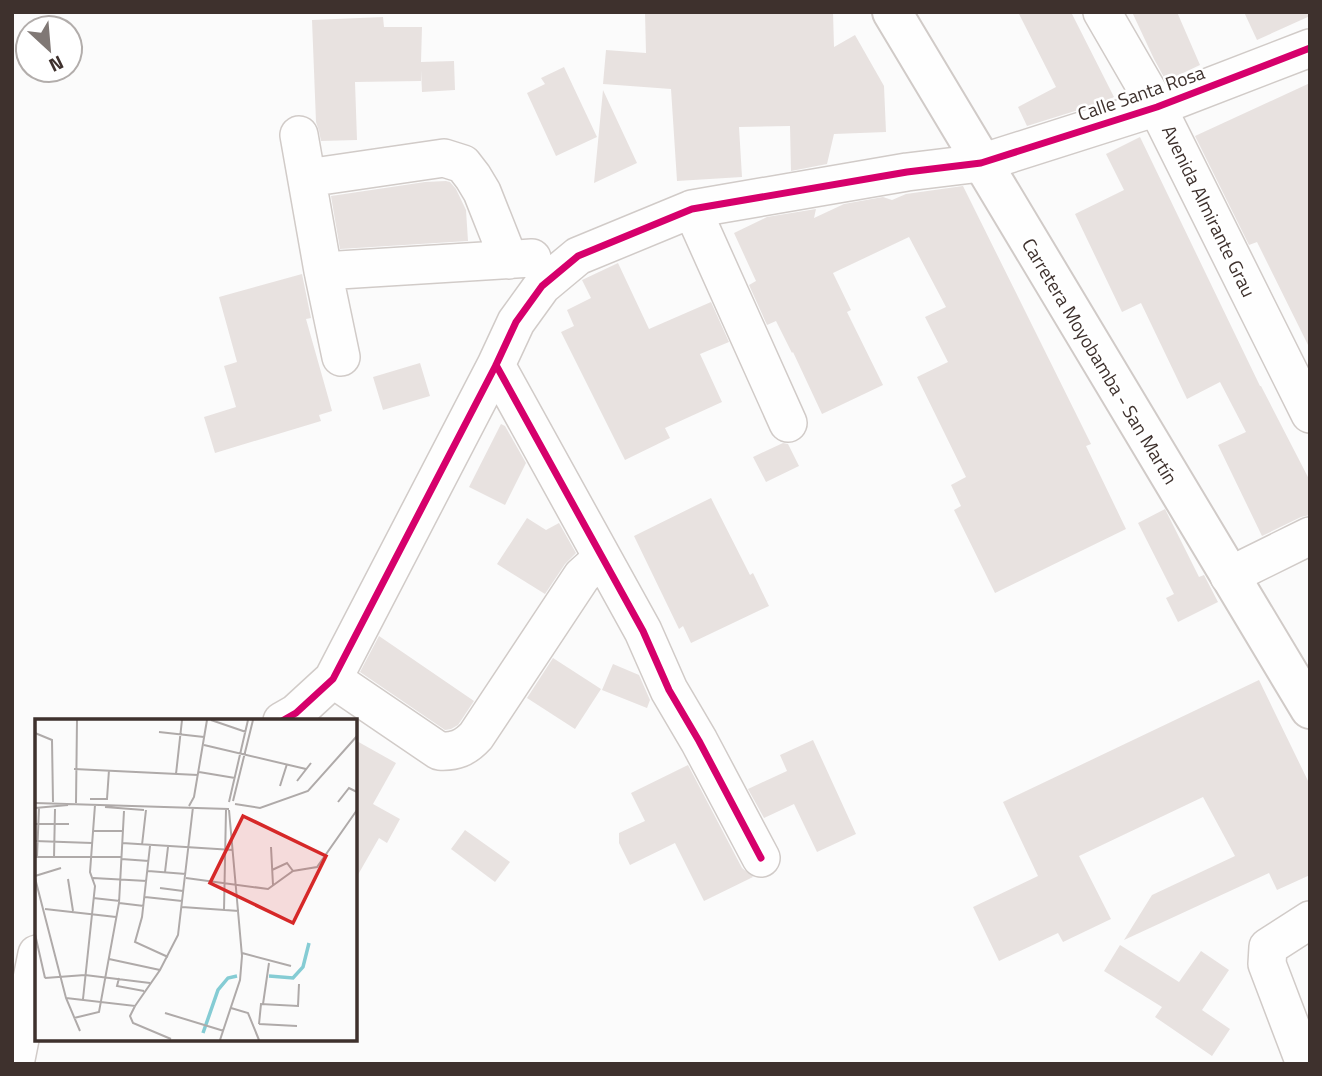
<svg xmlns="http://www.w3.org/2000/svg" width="1322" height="1076" viewBox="0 0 1322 1076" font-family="'Titillium Web',sans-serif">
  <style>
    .building { fill: #e8e2e0 }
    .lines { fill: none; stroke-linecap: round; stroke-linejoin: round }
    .minor-casing { stroke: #d1cbc8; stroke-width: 40 }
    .major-casing { stroke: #d1cbc8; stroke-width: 42 }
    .minor { stroke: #fefefe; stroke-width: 37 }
    .major { stroke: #fefefe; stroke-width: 38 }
    .cycleway-casing { stroke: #fff; stroke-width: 11 }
    .cycleway { stroke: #d6006c; stroke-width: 7 }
    .labels { text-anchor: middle; stroke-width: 5; stroke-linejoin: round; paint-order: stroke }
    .street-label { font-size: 19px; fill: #3e312d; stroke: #fff }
    .inset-river { fill: none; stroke: #85ccd4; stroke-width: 3.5 }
    .inset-road { fill: none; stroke: #afaaa9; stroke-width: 2 }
    .view { fill: #d62828; fill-opacity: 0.15; stroke: #d62828; stroke-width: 3.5 }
    .inset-edge { fill: none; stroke: #3e312d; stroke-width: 3.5 }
  </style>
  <rect width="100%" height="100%" fill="#fbfbfb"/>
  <!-- building -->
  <path class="building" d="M 645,12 L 833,12 L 834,47 L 855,35 L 884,86 L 886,132 L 834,134 L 827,164 L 791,171 L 790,126 L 739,127 L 742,177 L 677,181 L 671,89 L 603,84 L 606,50 L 646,53 Z
    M 1018,12 L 1071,12 L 1114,97 L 1104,102 L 1027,126 L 1018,107 L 1056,87 Z
    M 1132,12 L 1177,12 L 1200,65 L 1166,81 L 1154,59 Z
    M 1244,12 L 1310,12 L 1310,16 L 1257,40 Z
    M 383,17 L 384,27 L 422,27 L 421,62 L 454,61 L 455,90 L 422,92 L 421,70 L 421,81 L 355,82 L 357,140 L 321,141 L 319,131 L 316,122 L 312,20 Z
    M 564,67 L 597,137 L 556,156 L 527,93 L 545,84 L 541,78 Z
    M 1310,83 L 1310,349 L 1257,242 L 1249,245 L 1195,136 Z
    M 603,90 L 637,163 L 594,183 Z
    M 1140,137 L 1260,386 L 1261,386 L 1310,481 L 1310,515 L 1301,517 L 1262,536 L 1218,445 L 1246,432 L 1220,382 L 1187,399 L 1141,303 L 1122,312 L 1075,214 L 1124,190 L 1106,154 Z
    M 446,181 L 450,182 L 456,189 L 466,210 L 468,241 L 340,249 L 331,196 L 425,182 Z
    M 963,186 L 1091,444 L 1086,446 L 1126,529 L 995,593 L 954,510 L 961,506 L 951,485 L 966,477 L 917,377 L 948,362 L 925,317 L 946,307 L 909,237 L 833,273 L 851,310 L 847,312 L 883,385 L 822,414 L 793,352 L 792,353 L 776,321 L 767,325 L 749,285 L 756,281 L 734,233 L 767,217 L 816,209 L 814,218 L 844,204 L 883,197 L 892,200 L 906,194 Z
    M 618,263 L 649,329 L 711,302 L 729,342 L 700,354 L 722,402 L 665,428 L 670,438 L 625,460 L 561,332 L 574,326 L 567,310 L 591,298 L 582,280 Z
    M 302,274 L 311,318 L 306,319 L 332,411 L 319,415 L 321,421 L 215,453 L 204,417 L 236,407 L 224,366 L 237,362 L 219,297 Z
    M 420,363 L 430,396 L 383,410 L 373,377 Z
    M 501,424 L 505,426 L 526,463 L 505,505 L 469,487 Z
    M 783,443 L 788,444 L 799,466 L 766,482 L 753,457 Z
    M 711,498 L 750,575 L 753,573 L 769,606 L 691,643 L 683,626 L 679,629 L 634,536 Z
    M 1165,509 L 1199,577 L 1204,575 L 1218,602 L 1178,622 L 1166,598 L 1174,594 L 1138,523 Z
    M 527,518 L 546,530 L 559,523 L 576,553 L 565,564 L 545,594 L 497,564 Z
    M 379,636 L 474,701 L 458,725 L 451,729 L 445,730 L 360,672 Z
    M 553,658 L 601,689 L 575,729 L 527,698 Z
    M 613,664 L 639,675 L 650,700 L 647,708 L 602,690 Z
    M 1259,680 L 1310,785 L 1310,875 L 1277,890 L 1269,873 L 1124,940 L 1152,895 L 1235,856 L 1203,797 L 1079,856 L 1111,919 L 1063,942 L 1058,933 L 999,961 L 973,907 L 1038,876 L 1003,802 Z
    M 355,740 L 396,763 L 373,804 L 400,819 L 387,843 L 379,838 L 355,880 Z
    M 813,740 L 856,834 L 817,852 L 794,804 L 764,818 L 748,789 L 787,771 L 780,755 Z
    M 688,765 L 742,868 L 753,877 L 704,901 L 675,843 L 630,865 L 619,843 L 619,833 L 645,821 L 631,793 Z
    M 465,830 L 510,862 L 495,882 L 451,849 Z
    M 1120,945 L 1179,982 L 1201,951 L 1229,970 L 1202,1010 L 1230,1029 L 1212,1056 L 1155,1017 L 1162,1007 L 1104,971 Z"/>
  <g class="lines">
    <defs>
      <path id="minor" d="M 1102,12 L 1157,107 L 1310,414
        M 299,135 L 323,271 L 341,357
        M 307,178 L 444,158 L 463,164 L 473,177 L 482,192 L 509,260
        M 692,209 L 788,423
        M 323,271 L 532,258
        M 496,365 L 643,631 L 669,690 L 699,741 L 761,858
        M 1229,576 L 1310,536
        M 333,679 L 439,751 C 455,752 465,748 476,736 L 582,576 L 602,558
        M 282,721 L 296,713 L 333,679 L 496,365 L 516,322 L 542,286 L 578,256 L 692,209 L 907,172 L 981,163 L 1157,107 L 1310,48
        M 15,1064 L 37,954
        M 1305,1064 L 1267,964 L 1268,947 L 1310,920"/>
      <path id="major" d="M 892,12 L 1310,709"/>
    </defs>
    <!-- minor casing -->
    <use href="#minor" class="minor-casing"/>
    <!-- major casing -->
    <use href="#major" class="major-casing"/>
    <!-- minor -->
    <use href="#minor" class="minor"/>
    <!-- major -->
    <use href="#major" class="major"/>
    <defs>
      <path id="cycleway" d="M 496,365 L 643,631 L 669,690 L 699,741 L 761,858
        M 282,721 L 296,713 L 333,679 L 496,365 L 516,322 L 542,286 L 578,256 L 692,209 L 907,172 L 981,163 L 1157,107 L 1310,48"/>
    </defs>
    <!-- cycleway casing -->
    <use href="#cycleway" class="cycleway-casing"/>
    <!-- cycleway -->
    <use href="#cycleway" class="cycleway"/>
  </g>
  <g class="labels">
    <!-- street labels -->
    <g class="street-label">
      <text transform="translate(1141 93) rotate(-19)" y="7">Calle Santa Rosa</text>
      <text transform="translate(1209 211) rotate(64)" y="7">Avenida Almirante Grau</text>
      <text transform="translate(1100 361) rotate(59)" y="7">Carretera Moyobamba - San Martín</text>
    </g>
  </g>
  <!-- overview -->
  <g transform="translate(35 719)">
    <rect width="322" height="322" fill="#fbfbfb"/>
    <path class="inset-river" d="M 234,257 L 258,259 L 268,248 L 274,224M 168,314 L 183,271 L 193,259 L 202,257"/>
    <path class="inset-road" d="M 176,1 L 211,13M 124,13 L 169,18M 0,14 L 17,21 L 18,83M 169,26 L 271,50M 39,50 L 163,56M 164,53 L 200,59M 141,55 L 147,1M 262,62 L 276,44M 245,67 L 252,45M 55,80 L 72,80 L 74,51M 198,82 L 218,1M 194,83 L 213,1M 303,83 L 314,69 L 322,73M 0,84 L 194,90M 41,84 L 42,1M 200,85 L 225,89 L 273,72 L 322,17M 154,87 L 159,78 L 172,1M 70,88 L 109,91M 0,89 L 33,86M 1,105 L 34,105M 59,112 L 87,112M 0,122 L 57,124M 87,124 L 198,131M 107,126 L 111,91M 115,127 L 107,198 L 100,223 L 133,238M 236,128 L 238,166M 0,138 L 86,138M 2,138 L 4,89M 19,139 L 20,90M 86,140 L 114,142M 237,151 L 252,144 L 258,152M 113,152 L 151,155M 130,153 L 133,128M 0,157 L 26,149M 0,159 L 31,279 L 45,312M 58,159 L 112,162M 151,159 L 233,170 L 258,152 L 282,148 L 322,91M 33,160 L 38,192M 125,169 L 148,172M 110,178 L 147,182M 58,179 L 85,182M 84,184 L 109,187M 147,188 L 204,192M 10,190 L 81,198M 189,191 L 191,91M 0,215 L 10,259M 207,234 L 256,247M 74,240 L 125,251M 10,259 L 50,256 L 115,264M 84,259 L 82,267 L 109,272M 31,279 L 100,287 L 125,251 L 143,216 L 158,88M 48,280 L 60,167 L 55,153 L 60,86M 228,285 L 234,244M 100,287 L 95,297 L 98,304 L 136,320M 196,289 L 213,294 L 224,321M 130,294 L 189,312M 39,299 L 64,293 L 84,184 L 89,92M 224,305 L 226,285 L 263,287 L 264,265M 224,305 L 262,307M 185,321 L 205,261 L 207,237 L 194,91"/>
    <path class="view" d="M 208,97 L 291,137 L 258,204 L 175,164 Z"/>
    <rect width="322" height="322" class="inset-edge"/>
  </g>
  <!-- border -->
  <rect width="1322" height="1076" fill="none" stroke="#3e312d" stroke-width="28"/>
  <!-- north arrow -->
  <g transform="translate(49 49) rotate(154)"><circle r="33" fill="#ffffff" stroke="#b2adab" stroke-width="2"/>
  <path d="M0-5L12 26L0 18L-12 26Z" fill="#807875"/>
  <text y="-10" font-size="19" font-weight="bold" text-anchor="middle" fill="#3e312d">N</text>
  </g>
</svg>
